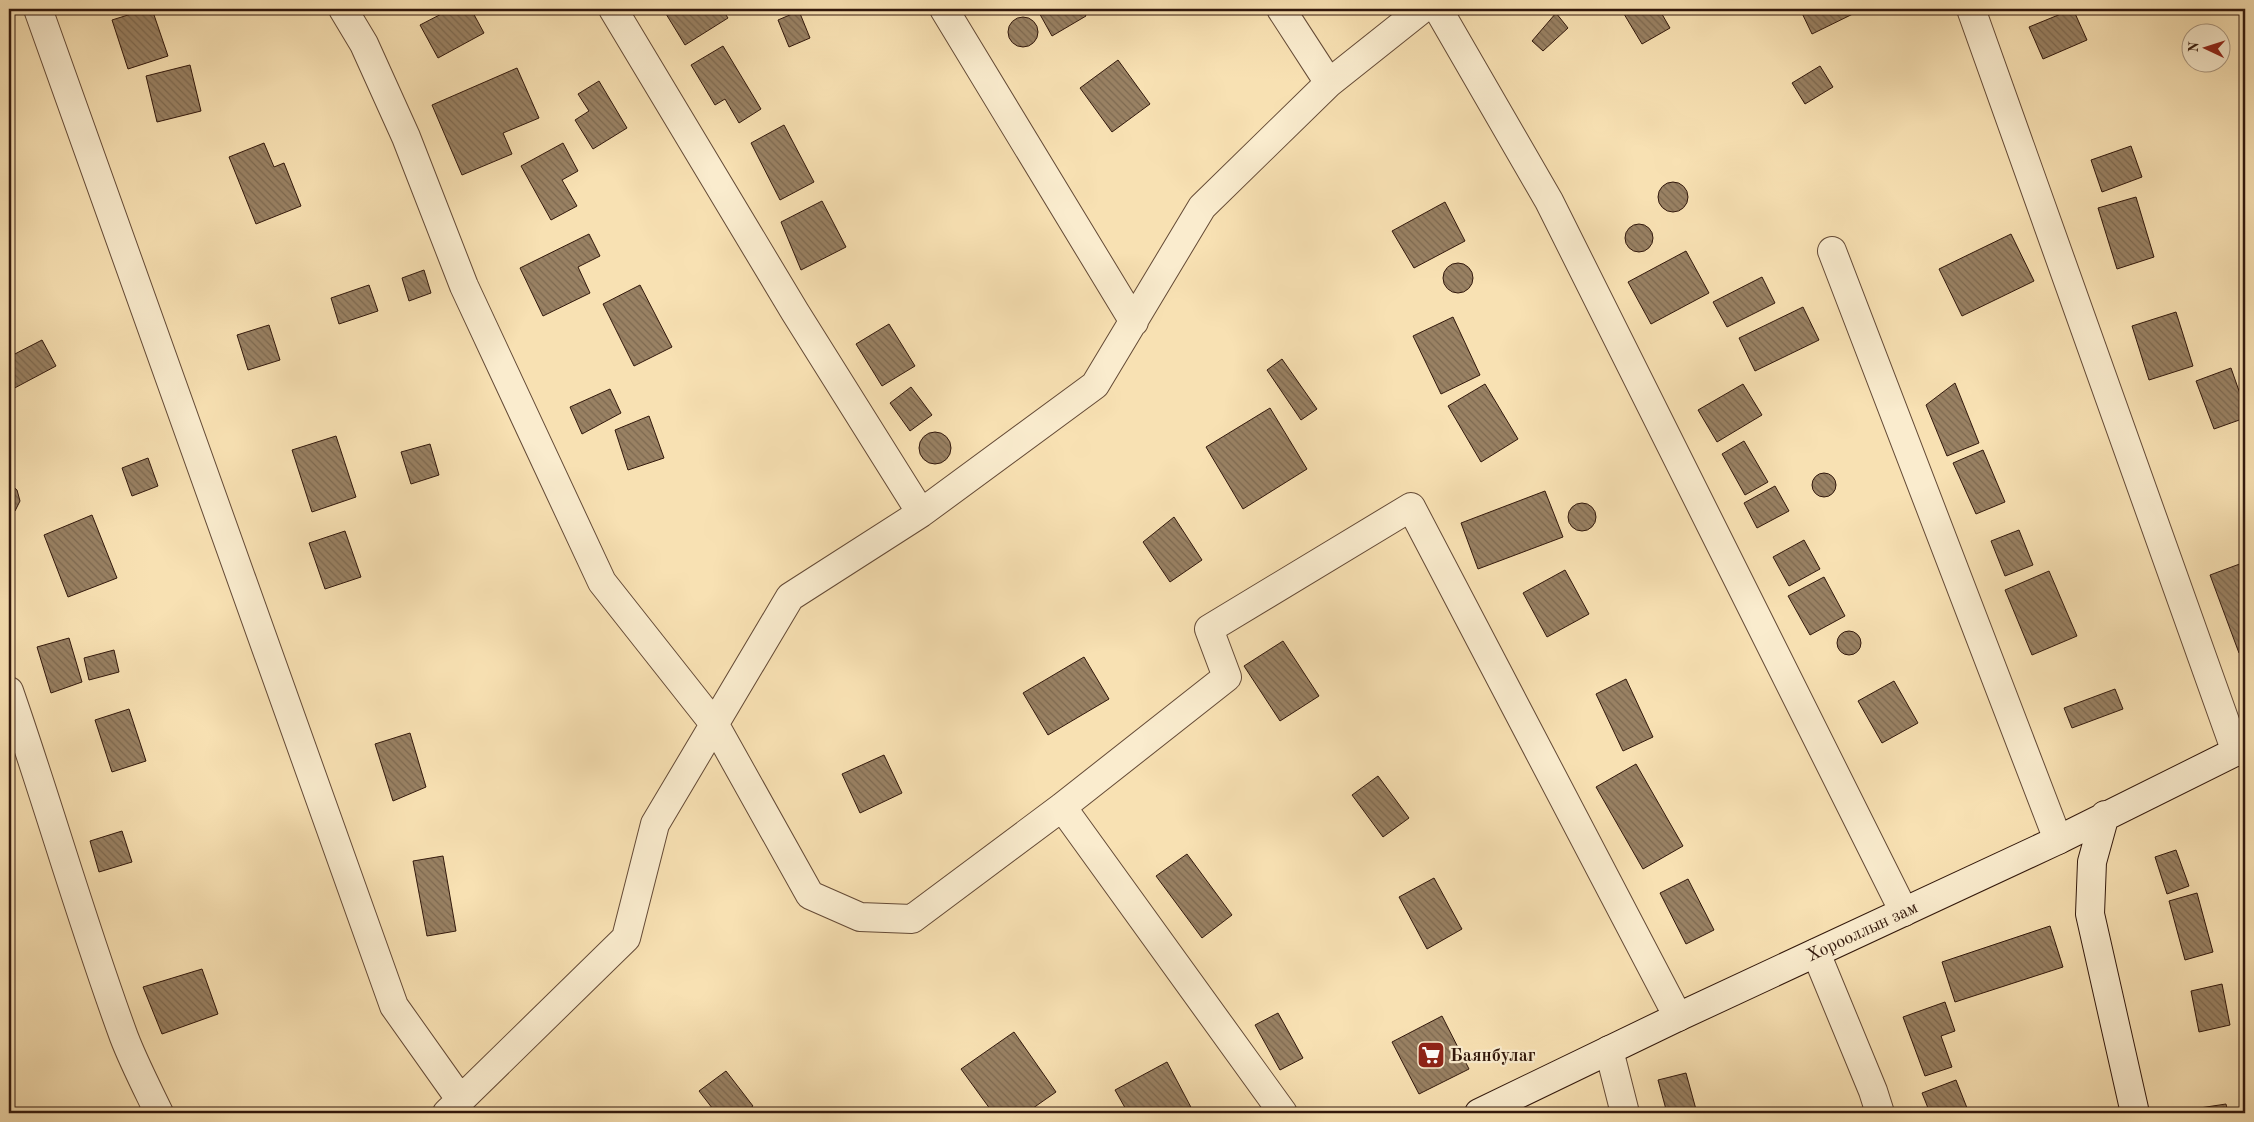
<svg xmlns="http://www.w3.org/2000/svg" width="2254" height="1122" viewBox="0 0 2254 1122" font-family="'Old Standard TT',serif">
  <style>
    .building { fill: url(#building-back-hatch); stroke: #32180c }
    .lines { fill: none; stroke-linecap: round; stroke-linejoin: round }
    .street-casing { stroke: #644a36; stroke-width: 30 }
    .secondary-casing { stroke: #32180c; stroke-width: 30 }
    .street { stroke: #faecce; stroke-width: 28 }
    .secondary { stroke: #faecce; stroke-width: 28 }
    .labels { text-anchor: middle; stroke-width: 4.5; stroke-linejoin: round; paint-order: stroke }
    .street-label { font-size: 18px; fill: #32180c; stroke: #faecce }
    .poi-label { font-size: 18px; font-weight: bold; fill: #32180c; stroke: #faecce; text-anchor: start }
  </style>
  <defs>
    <pattern id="building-back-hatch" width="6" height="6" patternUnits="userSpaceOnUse" patternTransform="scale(1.25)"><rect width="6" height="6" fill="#998163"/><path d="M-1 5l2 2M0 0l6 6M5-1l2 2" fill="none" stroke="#7d6950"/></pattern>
  </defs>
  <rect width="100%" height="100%" fill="#f8e1b3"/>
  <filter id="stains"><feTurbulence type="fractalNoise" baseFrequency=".004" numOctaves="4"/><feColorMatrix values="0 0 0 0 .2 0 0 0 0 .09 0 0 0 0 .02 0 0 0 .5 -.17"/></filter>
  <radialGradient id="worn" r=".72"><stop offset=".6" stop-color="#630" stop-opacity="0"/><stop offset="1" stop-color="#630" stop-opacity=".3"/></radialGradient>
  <!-- building -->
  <path class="building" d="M 147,9 L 152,9 L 168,56 L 128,69 L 112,20 Z
    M 451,9 L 471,9 L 484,33 L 438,58 L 420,25 Z
    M 663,9 L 722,9 L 728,18 L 685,45 Z
    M 1037,9 L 1082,9 L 1086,16 L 1052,36 Z
    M 1621,9 L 1659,9 L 1670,28 L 1642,44 Z
    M 1800,9 L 1863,9 L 1812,34 Z
    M 2073,9 L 2087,40 L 2043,59 L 2029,27 Z
    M 799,11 L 810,38 L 789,47 L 778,20 Z
    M 1556,13 L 1568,28 L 1543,51 L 1532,41 Z
    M1008 32a15 15 0 1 1 30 0a15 15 0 1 1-30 0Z
    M 723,46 L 761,109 L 739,123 L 725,99 L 715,105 L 691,65 Z
    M 1118,60 L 1150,104 L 1112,132 L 1080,88 Z
    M 190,65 L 201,111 L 157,122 L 146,76 Z
    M 1820,66 L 1833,87 L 1805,104 L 1792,83 Z
    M 517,68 L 539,118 L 503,133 L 512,154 L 462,175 L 432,105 Z
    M 599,81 L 627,128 L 593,149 L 575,120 L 589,111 L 578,94 Z
    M 784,125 L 814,182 L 780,200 L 751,143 Z
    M 264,143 L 274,167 L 284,163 L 301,206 L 256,224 L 229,157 Z
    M 563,143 L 578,171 L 562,180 L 577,206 L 551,220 L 521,166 Z
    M 2131,146 L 2142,177 L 2102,192 L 2091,160 Z
    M1658 197a15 15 0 1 1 30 0a15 15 0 1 1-30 0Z
    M 2136,197 L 2154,257 L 2117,269 L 2098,208 Z
    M 822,201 L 846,247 L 801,270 L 781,222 Z
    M 1445,202 L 1465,241 L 1414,268 L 1392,231 Z
    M1625 238a14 14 0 1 1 28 0a14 14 0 1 1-28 0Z
    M 589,234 L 600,256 L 578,267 L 590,293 L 543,316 L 520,268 Z
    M 2011,234 L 2034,281 L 1962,316 L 1939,269 Z
    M 1686,251 L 1709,293 L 1651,324 L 1628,282 Z
    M1443 278a15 15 0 1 1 30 0a15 15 0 1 1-30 0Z
    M 424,270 L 431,293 L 409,301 L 402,278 Z
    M 1762,277 L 1775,303 L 1727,327 L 1713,302 Z
    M 369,285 L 378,311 L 339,324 L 331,298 Z
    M 640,285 L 672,347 L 634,366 L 603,304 Z
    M 1803,307 L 1819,340 L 1755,371 L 1739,338 Z
    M 2176,312 L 2193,366 L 2149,380 L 2132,326 Z
    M 1453,317 L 1480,375 L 1441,394 L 1413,336 Z
    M 889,324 L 915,366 L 882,386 L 856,344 Z
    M 269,325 L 280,360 L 248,370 L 237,335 Z
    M 42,340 L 56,366 L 9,391 L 9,357 Z
    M 1282,359 L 1317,409 L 1301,420 L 1267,370 Z
    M 2231,368 L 2245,408 L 2245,418 L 2214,429 L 2196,381 Z
    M 1955,383 L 1979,443 L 1947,456 L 1926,405 Z
    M 1485,384 L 1518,439 L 1481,462 L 1448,406 Z
    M 1743,384 L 1762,415 L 1717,442 L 1698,410 Z
    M 911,387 L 932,415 L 910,431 L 890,403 Z
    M 610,389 L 621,413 L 582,434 L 570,407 Z
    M 1270,408 L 1307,469 L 1243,509 L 1206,447 Z
    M 649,416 L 664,458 L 628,470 L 615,430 Z
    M919 448a16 16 0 1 1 32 0a16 16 0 1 1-32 0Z
    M 336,436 L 356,497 L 312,512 L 292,450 Z
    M 1744,441 L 1768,482 L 1745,495 L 1722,454 Z
    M 430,444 L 439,475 L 411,484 L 401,452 Z
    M 1983,450 L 2005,502 L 1976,514 L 1953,463 Z
    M 148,458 L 158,486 L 132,496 L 122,468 Z
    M1812 485a12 12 0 1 1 24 0a12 12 0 1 1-24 0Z
    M 9,483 L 17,490 L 20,501 L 15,511 L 9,514 Z
    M 1775,486 L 1789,511 L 1757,528 L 1744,503 Z
    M 1545,491 L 1563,537 L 1478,569 L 1461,523 Z
    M1568 517a14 14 0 1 1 28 0a14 14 0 1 1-28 0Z
    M 92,515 L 117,578 L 68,597 L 44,535 Z
    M 1174,517 L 1202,560 L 1170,582 L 1143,542 Z
    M 2019,530 L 2033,565 L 2005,576 L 1991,541 Z
    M 345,531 L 361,577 L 325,589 L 309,543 Z
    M 1804,540 L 1820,569 L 1789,586 L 1773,557 Z
    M 2245,562 L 2245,650 L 2239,653 L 2210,575 Z
    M 1565,570 L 1589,614 L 1547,637 L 1523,593 Z
    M 2049,571 L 2077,636 L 2032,655 L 2005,590 Z
    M 1824,577 L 1845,616 L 1810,635 L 1788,596 Z
    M1837 643a12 12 0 1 1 24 0a12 12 0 1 1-24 0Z
    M 69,638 L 82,682 L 51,693 L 37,647 Z
    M 1283,641 L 1319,696 L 1280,721 L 1244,666 Z
    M 114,650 L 119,672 L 89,680 L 84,658 Z
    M 1084,657 L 1109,699 L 1048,735 L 1023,693 Z
    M 1626,679 L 1653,737 L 1623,751 L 1596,694 Z
    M 1894,681 L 1918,723 L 1882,743 L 1858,701 Z
    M 2115,689 L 2123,709 L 2072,728 L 2064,708 Z
    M 129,709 L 146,761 L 112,772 L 95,720 Z
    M 410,733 L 426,787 L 393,801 L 375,744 Z
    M 884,755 L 902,793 L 860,813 L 842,774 Z
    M 1636,764 L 1683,846 L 1643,869 L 1596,787 Z
    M 1378,776 L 1409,818 L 1383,837 L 1352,795 Z
    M 122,831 L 132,862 L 99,872 L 90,841 Z
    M 2176,850 L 2189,886 L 2167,894 L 2155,857 Z
    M 1187,854 L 1232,915 L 1202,938 L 1156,876 Z
    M 443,856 L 456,931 L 427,936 L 413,861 Z
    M 1434,878 L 1462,929 L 1427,949 L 1399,897 Z
    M 1688,879 L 1714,930 L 1686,944 L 1660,893 Z
    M 2197,893 L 2213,952 L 2185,960 L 2169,901 Z
    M 2050,926 L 2063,967 L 1955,1002 L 1942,962 Z
    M 202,969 L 218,1014 L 162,1034 L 143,987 Z
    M 2222,984 L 2230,1025 L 2199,1032 L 2191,991 Z
    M 1945,1002 L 1955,1031 L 1941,1036 L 1952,1067 L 1925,1076 L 1903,1017 Z
    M 1278,1013 L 1303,1058 L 1280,1070 L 1255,1025 Z
    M 1442,1016 L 1469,1069 L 1419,1094 L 1392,1042 Z
    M 1014,1032 L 1056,1092 L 1026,1113 L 993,1113 L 961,1069 Z
    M 1167,1062 L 1194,1113 L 1128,1113 L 1115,1090 Z
    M 726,1071 L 753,1106 L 744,1113 L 716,1113 L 699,1091 Z
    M 1686,1073 L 1697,1113 L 1667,1113 L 1658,1080 Z
    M 1956,1080 L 1969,1113 L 1930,1113 L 1922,1093 Z
    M 2226,1104 L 2228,1113 L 2193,1113 L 2193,1109 Z
    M 2066,1108 L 2081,1108 L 2081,1113 L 2067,1113 Z"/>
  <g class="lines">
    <defs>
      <path id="street" d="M 38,9 L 394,1006 L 460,1099
        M 343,9 L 364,44 L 406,137 L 464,286 L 602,582 L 715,725 L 810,895 L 860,917 L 912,919 L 1062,807 L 1227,677 L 1209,629 L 1411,507 L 1678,1017
        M 613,9 L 795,312 L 921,513
        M 944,9 L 1134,322
        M 1281,9 L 1329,83
        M 1438,9 L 1549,201 L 1904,912
        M 1971,9 L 2236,752
        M 1832,251 L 2058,840
        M 9,691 C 49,806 82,923 124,1037 C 134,1063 147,1088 159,1113
        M 1062,807 L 1283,1113
        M 1816,953 L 1873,1091 L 1880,1113
        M 1609,1050 L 1625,1113
        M 447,1113 L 626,938 L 655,824 L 790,597 L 921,513 L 1095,385 L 1202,207 L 1329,83 L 1422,9"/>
      <path id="secondary" d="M 2105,815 L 2092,862 L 2090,914 L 2135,1113
        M 1479,1113 L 1678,1017 L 2058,840 L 2245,747"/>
    </defs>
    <!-- street casing -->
    <use href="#street" class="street-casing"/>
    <!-- secondary casing -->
    <use href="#secondary" class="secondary-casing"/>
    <!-- street -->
    <use href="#street" class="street"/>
    <!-- secondary -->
    <use href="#secondary" class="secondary"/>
  </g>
  <!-- icons -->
  <defs>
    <symbol id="supermarket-square" viewBox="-11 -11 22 22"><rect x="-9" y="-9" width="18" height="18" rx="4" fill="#8f2418" stroke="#faecce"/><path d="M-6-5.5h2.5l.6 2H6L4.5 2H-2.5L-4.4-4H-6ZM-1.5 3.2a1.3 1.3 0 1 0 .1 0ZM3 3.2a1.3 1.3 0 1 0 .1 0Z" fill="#fff"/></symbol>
  </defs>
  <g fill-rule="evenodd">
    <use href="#supermarket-square" x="1415" y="1039" width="32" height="32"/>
  </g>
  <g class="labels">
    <!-- street labels -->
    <g class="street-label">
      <text transform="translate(1862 931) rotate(-25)" y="6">Хорооллын зам</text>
    </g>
    <!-- poi labels -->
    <g class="poi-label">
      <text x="1450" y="1061">Баянбулаг</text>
    </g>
  </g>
  <!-- margin -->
  <rect width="2254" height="1122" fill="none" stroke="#f8e1b3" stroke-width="30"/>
  <rect x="10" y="10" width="2234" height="1102" fill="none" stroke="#32180c" stroke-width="2.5"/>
  <rect x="15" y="15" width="2224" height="1092" fill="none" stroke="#32180c"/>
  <!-- north arrow -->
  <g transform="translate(2206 48) rotate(274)"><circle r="24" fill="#faecce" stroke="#aa9780"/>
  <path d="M0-4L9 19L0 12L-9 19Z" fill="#8f2418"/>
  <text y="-8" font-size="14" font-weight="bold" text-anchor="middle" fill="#32180c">N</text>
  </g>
  <rect width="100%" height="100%" filter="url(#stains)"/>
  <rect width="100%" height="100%" fill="url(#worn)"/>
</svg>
